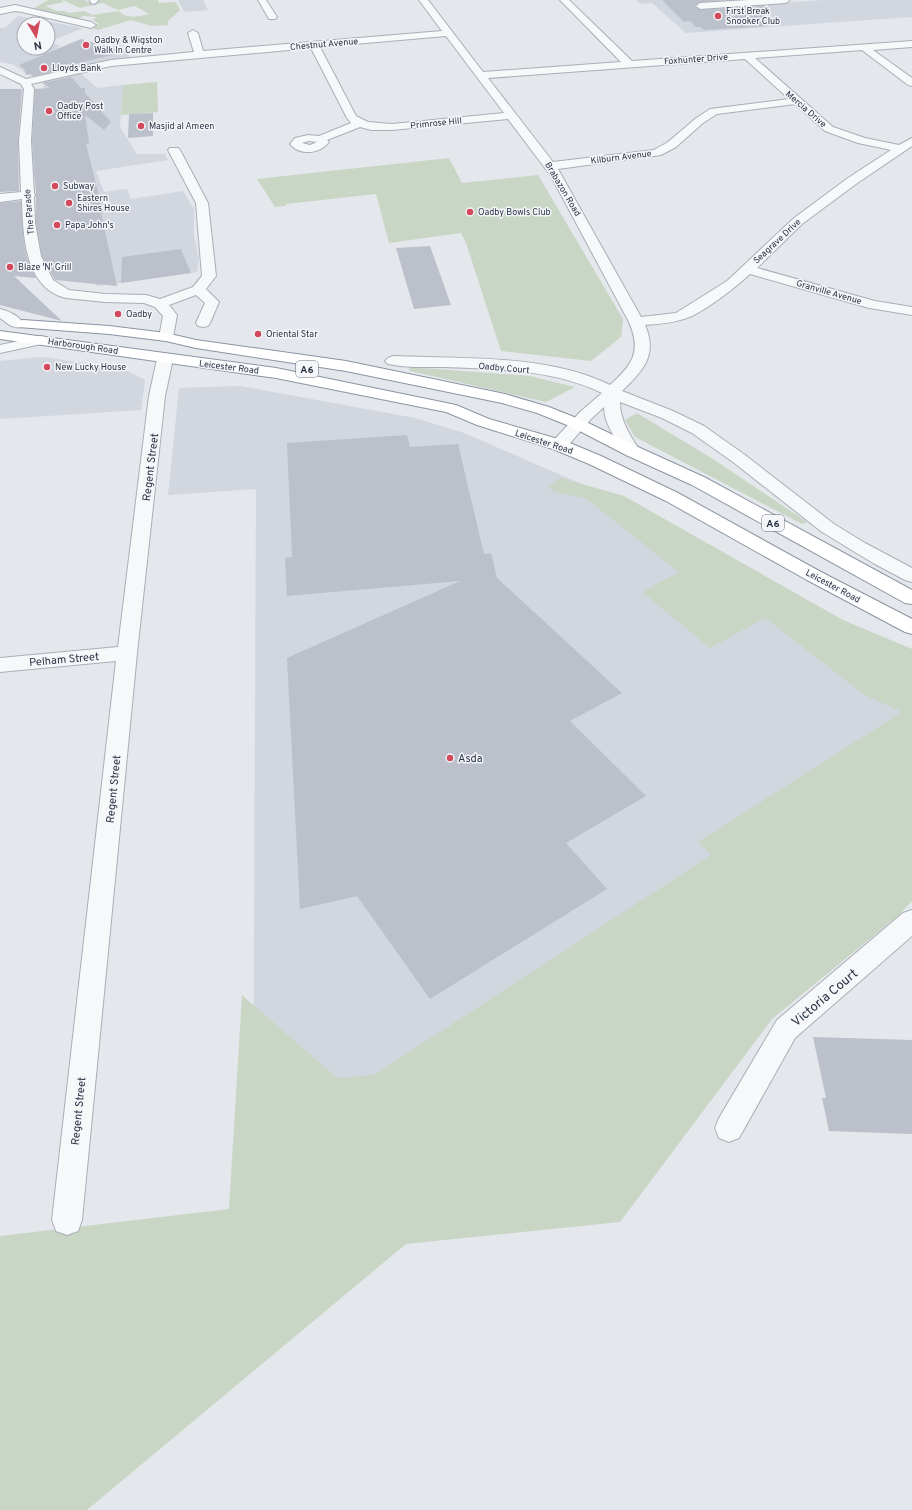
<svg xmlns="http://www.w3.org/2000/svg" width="912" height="1510" viewBox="0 0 912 1510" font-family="Overpass,sans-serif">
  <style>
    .built { fill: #d2d6de; fill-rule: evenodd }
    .green { fill: #c9d6c5 }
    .building { fill: #bbc0ca }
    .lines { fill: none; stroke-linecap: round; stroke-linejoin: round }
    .street-casing { stroke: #a9aeb7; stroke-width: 2 }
    .highway-casing { stroke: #8b94a3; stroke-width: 2 }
    .street { fill: #f7f8fa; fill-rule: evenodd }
    .highway { fill: #fff; fill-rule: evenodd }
    .poi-dot { fill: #d1495b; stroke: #f4f6f9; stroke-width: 1.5 }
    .labels { text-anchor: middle; stroke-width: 3; stroke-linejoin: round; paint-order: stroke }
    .far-poi-label { font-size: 9px; fill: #2b3445; stroke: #f4f6f9; text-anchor: start }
    .far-street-label { font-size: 9px; fill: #2b3445; stroke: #f4f6f9 }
    .shield { fill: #f4f6f9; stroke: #676e7b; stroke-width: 1 }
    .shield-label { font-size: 10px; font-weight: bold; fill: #2b3445 }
    .street-label { font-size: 11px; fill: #2b3445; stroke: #f4f6f9 }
    .poi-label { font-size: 11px; fill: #2b3445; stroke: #f4f6f9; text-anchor: start }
    .near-street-label { font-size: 13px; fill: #2b3445; stroke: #f4f6f9 }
  </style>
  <rect width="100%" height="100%" fill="#e4e7ec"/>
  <!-- built -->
  <path class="built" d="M 178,0 L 203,0 L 208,10 L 184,12 Z
    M 636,0 L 751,0 L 695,4 L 699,8 L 709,8 L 718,10 L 738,6 L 823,0 L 912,0 L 912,17 L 686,33 L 652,3 L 640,4 Z
    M 18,16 L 83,28 L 49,42 L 61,46 L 55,50 L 68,54 L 121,45 L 130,57 L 75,68 L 97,88 L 123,85 L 120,127 L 137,154 L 165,154 L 168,160 L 96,171 L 104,192 L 127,189 L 131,199 L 183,191 L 194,209 L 194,236 L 199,259 L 197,272 L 98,286 L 62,268 L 50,189 L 34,179 L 33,149 L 44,84 L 12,64 L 0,62 L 0,28 L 5,28 ZM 24,24 L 48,24 L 48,48 L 24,48 Z
    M 42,357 L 121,368 L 145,380 L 141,410 L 0,419 L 0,361 Z
    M 240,386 L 415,418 L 464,433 L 609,496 L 891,653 L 912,739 L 253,1156 L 256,489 L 168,495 L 179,388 Z"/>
  <!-- green -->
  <path class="green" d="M 48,0 L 62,0 L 64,2 L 45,6 L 57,11 L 64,11 L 69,13 L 85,11 L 92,15 L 119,11 C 127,20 139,16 149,14 L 135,6 L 118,10 L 103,3 L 80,8 L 63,0 L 85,0 L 88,2 L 98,0 L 158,0 L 159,3 L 176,2 L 180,10 L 168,21 L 168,25 L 152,26 L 131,20 L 98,30 L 91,28 L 99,24 L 93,20 L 97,17 L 83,16 L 76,19 L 31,10 Z
    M 157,82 L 158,112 L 121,115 L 123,85 Z
    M 449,158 L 462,183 L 538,175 L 623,319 L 621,337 L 591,361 L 501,351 L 466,243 L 461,233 L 389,243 L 376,194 L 286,204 L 286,206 L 275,207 L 257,179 Z
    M 409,367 L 530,376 L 575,387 L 546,402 L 410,371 Z
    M 637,413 L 713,459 L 807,522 L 802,524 L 635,437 L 625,420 Z
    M 561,478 L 624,496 L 843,620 L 912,649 L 912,901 L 899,915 L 772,1019 L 620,1222 L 406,1244 L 87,1510 L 0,1510 L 0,1236 L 229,1209 L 242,995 L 337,1078 L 374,1075 L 711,855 L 698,842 L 902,712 L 865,695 L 765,618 L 710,648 L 642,592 L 679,572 L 585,498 L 554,492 L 548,486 Z"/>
  <!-- building -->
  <path class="building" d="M 662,0 L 724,0 L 699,2 L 694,6 L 700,10 L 766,6 L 767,26 L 704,30 L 700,27 L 696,27 L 690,21 L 684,22 Z
    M 81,39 L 125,52 L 62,67 L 64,69 L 33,76 L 31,74 L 26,75 L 24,69 L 19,65 Z
    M 71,77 L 81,88 L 85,88 L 85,93 L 111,122 L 104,130 L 85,115 L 89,143 L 86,144 L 103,212 L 101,213 L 117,286 L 55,280 L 42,256 L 36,223 L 36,194 L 32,141 L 35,89 L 50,88 L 43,83 Z
    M 0,89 L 22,89 L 18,141 L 19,191 L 0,192 Z
    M 153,113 L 153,136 L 128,138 L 129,114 Z
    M 21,201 L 24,243 L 27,258 L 36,278 L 14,276 L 62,321 L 0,305 L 0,203 Z
    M 430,246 L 451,305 L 414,309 L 396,248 Z
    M 181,249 L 191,273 L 121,283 L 122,257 Z
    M 407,435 L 410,447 L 458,444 L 484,554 L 491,553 L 497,578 L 622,693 L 570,721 L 646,796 L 566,843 L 607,889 L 430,999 L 357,896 L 300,909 L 287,658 L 460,581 L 287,596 L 285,558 L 292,557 L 287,443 Z
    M 813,1037 L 912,1040 L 912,1134 L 829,1131 L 822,1098 L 826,1098 Z"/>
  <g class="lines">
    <defs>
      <path id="street" d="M 90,0 L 98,0 L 98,1 L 94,4 L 91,3 Z
        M 258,0 L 266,0 L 277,17 L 275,19 L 269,19 Z
        M 419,0 L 428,0 L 483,72 L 621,62 L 560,0 L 569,0 L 632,61 L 912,41 L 912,47 L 873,50 L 912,78 L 912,86 L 908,85 L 862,50 L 755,58 L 833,127 L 865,138 L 899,145 L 912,138 L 912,146 L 856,184 L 802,224 L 757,268 L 875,301 L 912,307 L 912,315 L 869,308 L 750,274 C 736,287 702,314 684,319 C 672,323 658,324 645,325 C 658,355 643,371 622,391 L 673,411 L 704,426 L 745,455 L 834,524 L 865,543 L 912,568 L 912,582 L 905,580 L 873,563 L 822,532 L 733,462 L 692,433 L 662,418 L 620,402 C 620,421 630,435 640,451 L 638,455 L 632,456 L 626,455 C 617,441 604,424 604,407 L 592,418 L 565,449 L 559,450 L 553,449 L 551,445 L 553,441 L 580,412 L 602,393 C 553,369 495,369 443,367 C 425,367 405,368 388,364 L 385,361 L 388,358 L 393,356 C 462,359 547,354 610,385 C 632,365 642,352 629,322 L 551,176 L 508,119 L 392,130 L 371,130 L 360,127 L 327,140 L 329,142 C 320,154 300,156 290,144 L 295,138 L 308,135 L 319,136 L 351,123 L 347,118 L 311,48 L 111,66 L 31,84 L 34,89 L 31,141 L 34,193 L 35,195 L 34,197 L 35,223 L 41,256 L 53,280 L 69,290 L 105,294 L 146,295 L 160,299 L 193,287 L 202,276 L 196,203 L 168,150 L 170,148 L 178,148 L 180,150 L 208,203 L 216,276 L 206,289 L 219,302 L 210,323 L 208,326 L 203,327 L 198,326 L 196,323 L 205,303 L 196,295 L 169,305 L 177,315 L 173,337 L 171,340 L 166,341 L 161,340 L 159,337 L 163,316 L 155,307 L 144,303 L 105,302 L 66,298 C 24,288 23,234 22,199 L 0,202 L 0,194 L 21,192 L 19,141 L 24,89 L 21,84 L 0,74 L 0,67 L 26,79 L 111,60 L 194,52 L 188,33 L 193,30 L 198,33 L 203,51 L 442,31 ZM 446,36 L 504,113 L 392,124 L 368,122 L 356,116 L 320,47 ZM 745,59 L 789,99 L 710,109 L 695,119 L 668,142 L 654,150 L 553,162 L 488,78 ZM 795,104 L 825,131 L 858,143 L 891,150 L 848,178 L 794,218 L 727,281 L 676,313 L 641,317 L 558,169 L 661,155 L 676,147 L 703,123 L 717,114 ZM 308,141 L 317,142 L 310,145 L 302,143 Z
        M 748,0 L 790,0 L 786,3 L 700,9 L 696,6 L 700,3 Z
        M 15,5 L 91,22 L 96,25 L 91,28 L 22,12 L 15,11 L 0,14 L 0,8 Z
        M 0,309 C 9,311 19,316 24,324 L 22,327 C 12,329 7,323 0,318 Z
        M 41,336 L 46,337 L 48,340 L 46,343 L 0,353 L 0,345 Z
        M 165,354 L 170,356 L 173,359 L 165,396 L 137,653 L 82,1220 L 78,1231 L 67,1235 L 56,1231 L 52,1220 L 116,661 L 0,672 L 0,658 L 118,647 L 149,396 L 157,359 L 160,356 Z
        M 912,910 L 912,936 L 795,1038 L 739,1138 L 729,1142 L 719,1138 L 715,1128 L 719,1118 L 777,1020 L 903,913 Z"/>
      <path id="highway" d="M 23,320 L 109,326 L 166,333 L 196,340 L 346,361 L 505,394 L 549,407 L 584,421 L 638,447 L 704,477 L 912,590 L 912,604 L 905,603 L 692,485 L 626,455 L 572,427 L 537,413 L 502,403 L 346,371 L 196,348 L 166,341 L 109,334 L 18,327 L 16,324 L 18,321 Z
        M 0,331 L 276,368 L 456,405 L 489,419 L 565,441 L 601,456 L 678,493 L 821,572 L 912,619 L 912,634 L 905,632 L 807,580 L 666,501 L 589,464 L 553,449 L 477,425 L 446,412 L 276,378 L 0,339 Z"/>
    </defs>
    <!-- street casing -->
    <use href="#street" class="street-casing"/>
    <!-- highway casing -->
    <use href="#highway" class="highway-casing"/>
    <!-- street -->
    <use href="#street" class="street"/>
    <!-- highway -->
    <use href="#highway" class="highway"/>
  </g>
  <!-- markers -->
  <g class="poi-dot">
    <circle cx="718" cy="16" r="4"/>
    <circle cx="86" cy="45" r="4"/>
    <circle cx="44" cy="68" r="4"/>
    <circle cx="49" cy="111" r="4"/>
    <circle cx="141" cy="126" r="4"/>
    <circle cx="55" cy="186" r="4"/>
    <circle cx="69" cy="203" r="4"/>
    <circle cx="470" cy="212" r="4"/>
    <circle cx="57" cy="225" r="4"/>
    <circle cx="10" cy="267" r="4"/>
    <circle cx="118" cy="314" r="4"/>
    <circle cx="258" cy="334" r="4"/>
    <circle cx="47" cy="367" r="4"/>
    <circle cx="450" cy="758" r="4"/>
  </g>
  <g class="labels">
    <!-- far-poi labels -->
    <g class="far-poi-label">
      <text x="726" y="14">First Break<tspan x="726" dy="10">Snooker Club</tspan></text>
      <text x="94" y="43">Oadby &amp; Wigston<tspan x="94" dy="10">Walk In Centre</tspan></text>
      <text x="52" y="71">Lloyds Bank</text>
      <text x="57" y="109">Oadby Post<tspan x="57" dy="10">Office</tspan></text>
      <text x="149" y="129">Masjid al Ameen</text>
      <text x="63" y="189">Subway</text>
      <text x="77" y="201">Eastern<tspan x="77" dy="10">Shires House</tspan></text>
      <text x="478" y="215">Oadby Bowls Club</text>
      <text x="65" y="228">Papa John's</text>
      <text x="18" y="270">Blaze 'N' Grill</text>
      <text x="126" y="317">Oadby</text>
      <text x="266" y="337">Oriental Star</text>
      <text x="55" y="370">New Lucky House</text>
    </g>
    <!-- far-street labels -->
    <g class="far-street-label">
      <text transform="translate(324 44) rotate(-5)" y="3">Chestnut Avenue</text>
      <text transform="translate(696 59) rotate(-4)" y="3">Foxhunter Drive</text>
      <text transform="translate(806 109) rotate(41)" y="3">Mercia Drive</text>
      <text transform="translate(436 123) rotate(-6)" y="3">Primrose Hill</text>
      <text transform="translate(621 157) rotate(-7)" y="3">Kilburn Avenue</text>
      <text transform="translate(563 189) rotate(59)" y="3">Brabazon Road</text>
      <text transform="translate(29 212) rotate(-95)" y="3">The Parade</text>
      <text transform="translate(777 241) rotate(-43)" y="3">Seagrave Drive</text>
      <text transform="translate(829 292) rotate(16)" y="3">Granville Avenue</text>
      <text transform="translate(83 346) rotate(8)" y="3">Harborough Road</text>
      <text transform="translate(229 367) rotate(7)" y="3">Leicester Road</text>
      <text transform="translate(504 368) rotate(5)" y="3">Oadby Court</text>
      <text transform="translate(544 442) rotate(18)" y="3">Leicester Road</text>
      <text transform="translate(833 586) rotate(28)" y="3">Leicester Road</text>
    </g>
    <!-- shield labels -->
    <g class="shield">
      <rect x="296" y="361" width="22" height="16" rx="3"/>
      <rect x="762" y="515" width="22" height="16" rx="3"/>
    </g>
    <g class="shield-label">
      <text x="307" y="373">A6</text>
      <text x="773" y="527">A6</text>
    </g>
    <!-- street labels -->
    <g class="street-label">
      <text transform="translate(150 467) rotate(-83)" y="4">Regent Street</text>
      <text transform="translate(64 659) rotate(-5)" y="4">Pelham Street</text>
      <text transform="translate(113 789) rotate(-84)" y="4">Regent Street</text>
      <text transform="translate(78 1111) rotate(-84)" y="4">Regent Street</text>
    </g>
    <!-- poi labels -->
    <g class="poi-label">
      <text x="458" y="762">Asda</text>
    </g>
    <!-- near-street labels -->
    <g class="near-street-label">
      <text transform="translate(824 997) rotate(-40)" y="5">Victoria Court</text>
    </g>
  </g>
  <!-- north arrow -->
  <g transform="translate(36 36) rotate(170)"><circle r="19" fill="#f4f6f9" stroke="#a4a8b1"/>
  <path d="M0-3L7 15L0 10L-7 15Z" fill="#d1495b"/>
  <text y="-6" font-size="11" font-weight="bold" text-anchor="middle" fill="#2b3445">N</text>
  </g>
</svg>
